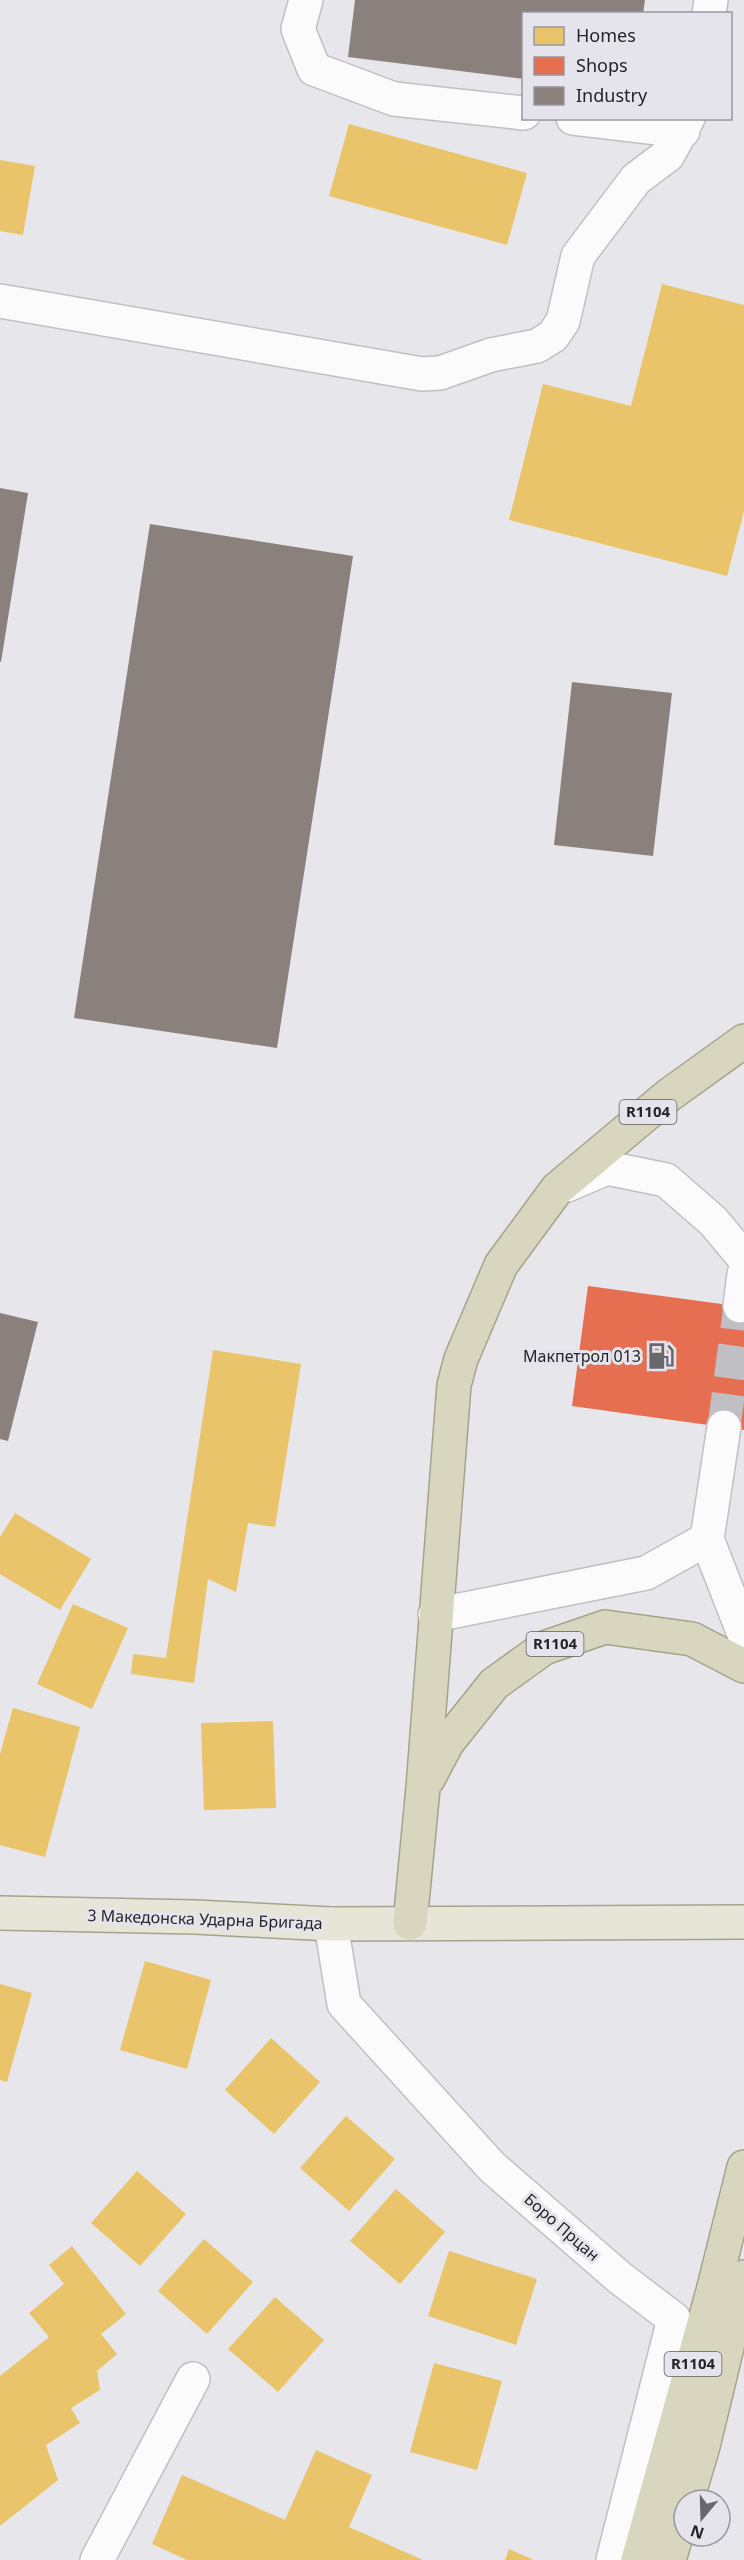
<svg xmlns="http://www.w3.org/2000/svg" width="744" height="2560" viewBox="0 0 744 2560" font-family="'Noto Sans',sans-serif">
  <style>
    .homes { fill: #e9c46a }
    .shops { fill: #e76f51 }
    .industry { fill: #8a817c }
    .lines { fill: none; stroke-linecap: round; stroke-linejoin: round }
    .minor-tunnel { stroke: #bfbfc4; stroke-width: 33; stroke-dasharray: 33 16; stroke-linecap: butt }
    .minor-casing { stroke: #c0c0c3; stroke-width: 36 }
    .major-casing { stroke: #a5a38b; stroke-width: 36 }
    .highway-casing { stroke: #a5a38b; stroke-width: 36 }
    .minor { stroke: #fbfbfc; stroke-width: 33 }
    .major { stroke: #e6e5d7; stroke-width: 33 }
    .highway { stroke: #d8d6bf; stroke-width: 33 }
    .labels { text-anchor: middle; stroke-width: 6; stroke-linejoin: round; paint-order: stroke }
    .shield { fill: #e5e4ed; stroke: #5e5e62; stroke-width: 1.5 }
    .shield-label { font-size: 15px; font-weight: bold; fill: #242427 }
    .poi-label { font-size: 16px; fill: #242427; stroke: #e5e4ed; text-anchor: end }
    .street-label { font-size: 16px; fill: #242427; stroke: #e5e4ed }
  </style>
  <rect width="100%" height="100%" fill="#e6e6eb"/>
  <!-- homes -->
  <path class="homes" d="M 349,124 L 527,173 L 507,245 L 329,196 Z
    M 0,160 L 35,166 L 23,235 L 0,231 Z
    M 662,284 L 744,305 L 744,511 L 727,576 L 509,520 L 543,384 L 631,406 Z
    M 213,1350 L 301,1364 L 275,1527 L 248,1523 L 236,1592 L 208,1579 L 194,1683 L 131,1674 L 133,1654 L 166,1658 Z
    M 15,1513 L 91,1559 L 60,1610 L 0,1574 L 0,1537 Z
    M 73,1604 L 128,1628 L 92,1709 L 37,1684 Z
    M 13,1708 L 80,1727 L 45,1857 L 0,1845 L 0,1754 Z
    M 273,1721 L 276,1808 L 204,1810 L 201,1723 Z
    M 145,1961 L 211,1980 L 187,2069 L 120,2050 Z
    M 0,1984 L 32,1993 L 7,2082 L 0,2080 Z
    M 271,2038 L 320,2082 L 274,2134 L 225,2090 Z
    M 346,2116 L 395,2159 L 349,2211 L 300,2168 Z
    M 137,2171 L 186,2214 L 140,2266 L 91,2223 Z
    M 396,2189 L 445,2232 L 400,2284 L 350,2241 Z
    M 204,2239 L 253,2282 L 207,2334 L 158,2291 Z
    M 72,2246 L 126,2314 L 101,2334 L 117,2354 L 97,2371 L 100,2390 L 71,2408 L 80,2423 L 46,2445 L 58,2480 L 0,2526 L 0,2376 L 49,2337 L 29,2313 L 64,2284 L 49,2265 Z
    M 449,2251 L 537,2279 L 516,2345 L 428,2316 Z
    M 275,2297 L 324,2340 L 278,2392 L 228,2349 Z
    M 434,2363 L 502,2381 L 477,2470 L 410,2452 Z
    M 316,2450 L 372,2475 L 349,2527 L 423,2560 L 187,2560 L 152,2544 L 182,2475 L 285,2520 Z
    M 509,2549 L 534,2560 L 505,2560 Z"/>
  <!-- shops -->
  <path class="shops" d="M 588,1286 L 744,1307 L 744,1430 L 572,1406 Z"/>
  <!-- industry -->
  <path class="industry" d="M 355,0 L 645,0 L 643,14 L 524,14 L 524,79 L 348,57 Z
    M 0,488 L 28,493 L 1,662 L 0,662 Z
    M 150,524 L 353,556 L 277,1048 L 74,1018 Z
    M 572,682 L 672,693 L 653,856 L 554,845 Z
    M 0,1313 L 38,1322 L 8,1441 L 0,1439 Z"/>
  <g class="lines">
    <!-- minor-tunnel -->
    <path class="minor-tunnel" d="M 724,1427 L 740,1306"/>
    <defs>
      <path id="minor" d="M 306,0 L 298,29 L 314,69 L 394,99 L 524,113
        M 709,14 L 711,0
        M 573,118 L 683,131
        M 0,301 L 422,374 L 440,373 L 491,355 L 537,346 L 553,336 L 563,321 L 578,256 L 636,179 L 668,155 L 688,118
        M 567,1185 L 607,1168 L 666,1180 L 713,1221 L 744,1258
        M 740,1306 L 744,1274
        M 724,1427 L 707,1539 L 744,1634
        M 435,1615 L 646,1573 L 707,1539
        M 331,1924 L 344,2004 L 492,2167 L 620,2278 L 674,2319 L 613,2560
        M 97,2560 L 193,2379"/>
      <path id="major" d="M 0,1913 L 195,1917 L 331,1924 L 744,1922"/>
      <path id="highway" d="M 428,1779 L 447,1743 L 494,1684 L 544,1648 L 605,1627 L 692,1639 L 744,1666
        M 410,1923 L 423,1788 L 454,1385 L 461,1359 L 501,1265 L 557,1189 L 669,1095 L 744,1041
        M 687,2500 L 703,2446 L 744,2277
        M 638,2560 L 713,2291 L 744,2167
        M 669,2560 L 684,2509"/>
    </defs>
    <!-- minor casing -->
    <use href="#minor" class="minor-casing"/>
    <!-- major casing -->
    <use href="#major" class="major-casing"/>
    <!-- highway casing -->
    <use href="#highway" class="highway-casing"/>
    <!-- minor -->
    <use href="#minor" class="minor"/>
    <!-- major -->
    <use href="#major" class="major"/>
    <!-- highway -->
    <use href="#highway" class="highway"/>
  </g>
  <!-- icons -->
  <defs>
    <symbol id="fuel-bare" viewBox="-9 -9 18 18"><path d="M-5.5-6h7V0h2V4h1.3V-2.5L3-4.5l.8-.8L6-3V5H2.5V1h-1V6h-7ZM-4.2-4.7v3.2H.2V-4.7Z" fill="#68686c" stroke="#e5e4ed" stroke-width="2.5" paint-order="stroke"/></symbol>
  </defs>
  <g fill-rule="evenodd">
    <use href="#fuel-bare" x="642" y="1337" width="38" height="38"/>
  </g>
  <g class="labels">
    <!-- shield labels -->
    <g class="shield">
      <rect x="619.5" y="1100" width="57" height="24" rx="4.5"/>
      <rect x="526.5" y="1632" width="57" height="24" rx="4.5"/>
      <rect x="664.5" y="2352" width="57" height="24" rx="4.5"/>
    </g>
    <g class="shield-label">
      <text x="648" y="1117">R1104</text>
      <text x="555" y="1649">R1104</text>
      <text x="693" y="2369">R1104</text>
    </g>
    <!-- poi labels -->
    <g class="poi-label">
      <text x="641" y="1362">Макпетрол 013</text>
    </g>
    <!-- street labels -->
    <g class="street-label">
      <text transform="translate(205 1919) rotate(2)" y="6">3 Македонска Ударна Бригада</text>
      <text transform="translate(562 2227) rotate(41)" y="6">Боро Прцан</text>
    </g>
  </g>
  <!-- legend -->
  <rect x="522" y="12" width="210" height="108" fill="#e5e4ed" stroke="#98979e" stroke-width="1.5"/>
  <rect x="534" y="27" width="30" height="18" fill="#e9c46a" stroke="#98979e" stroke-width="1.5"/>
  <text x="576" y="42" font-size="18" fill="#242427">Homes</text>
  <rect x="534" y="57" width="30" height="18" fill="#e76f51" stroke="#98979e" stroke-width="1.5"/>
  <text x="576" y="72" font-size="18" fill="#242427">Shops</text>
  <rect x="534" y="87" width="30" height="18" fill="#8a817c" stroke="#98979e" stroke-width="1.5"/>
  <text x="576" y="102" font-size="18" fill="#242427">Industry</text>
  <!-- north arrow -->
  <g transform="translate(702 2518) rotate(199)"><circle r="28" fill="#e5e4ed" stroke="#98979e" stroke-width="1.5"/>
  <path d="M0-4.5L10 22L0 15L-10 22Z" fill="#68686c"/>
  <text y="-9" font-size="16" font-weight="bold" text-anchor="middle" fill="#242427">N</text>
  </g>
</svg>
